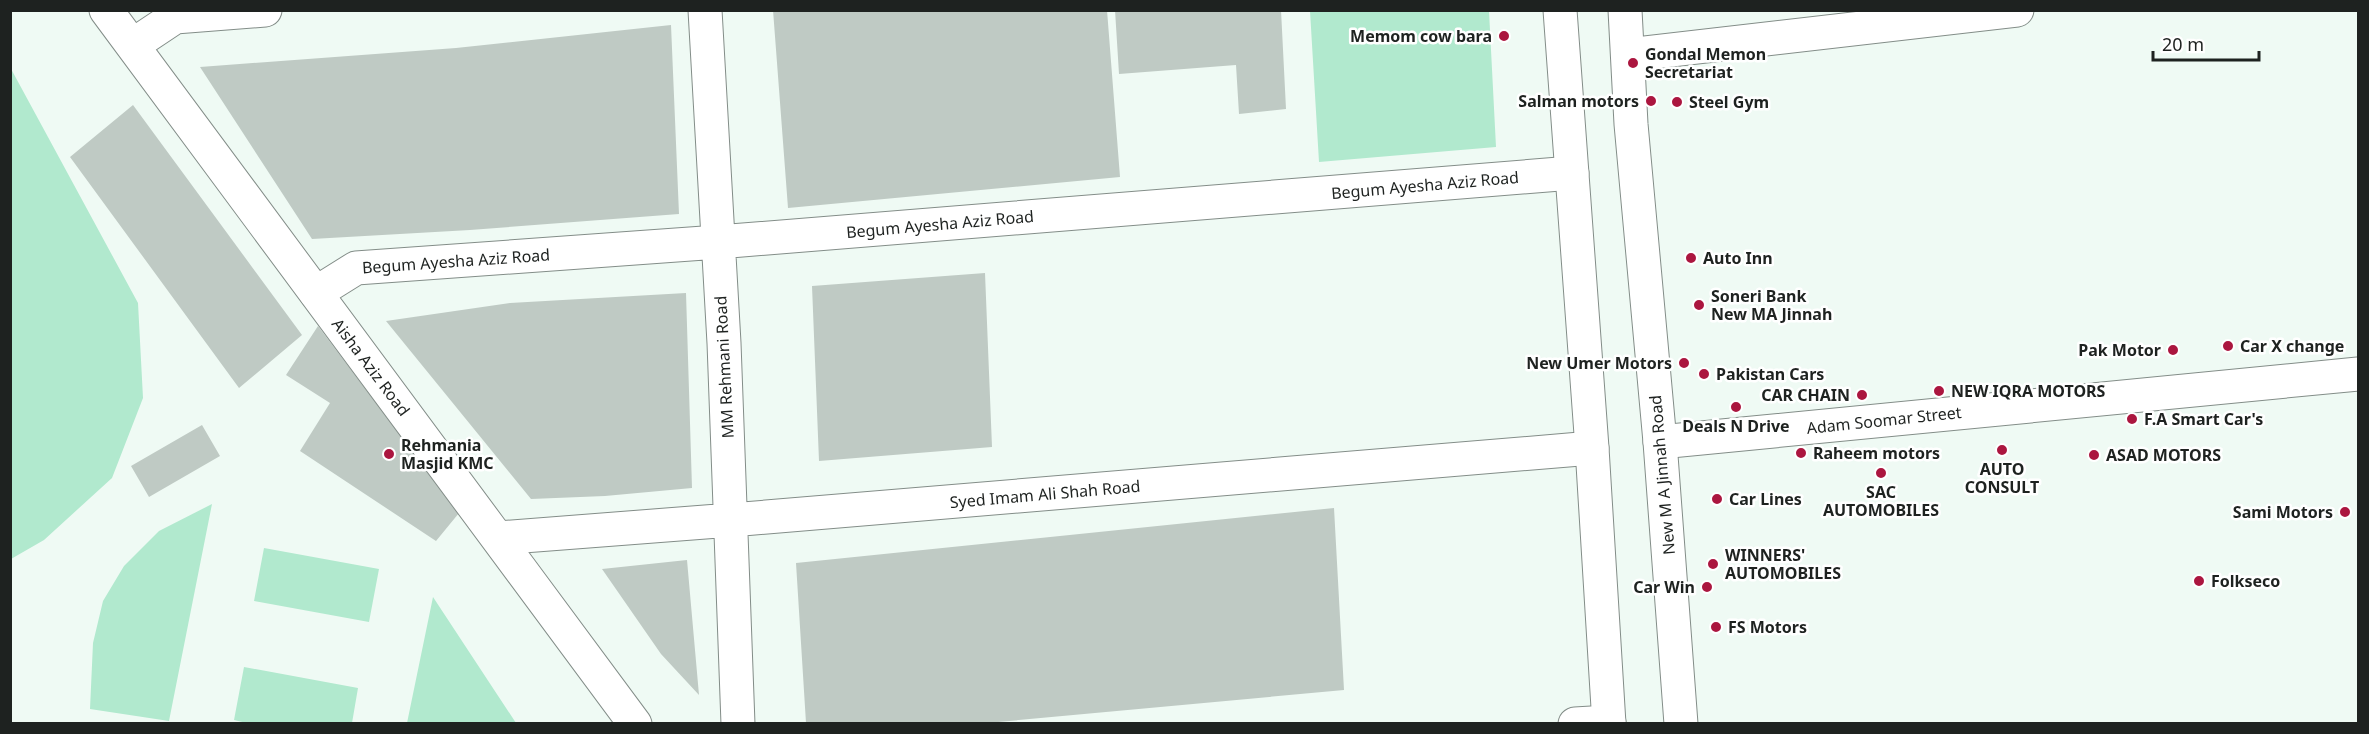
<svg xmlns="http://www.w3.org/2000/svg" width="2369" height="734" viewBox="0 0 2369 734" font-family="'Noto Sans',sans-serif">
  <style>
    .green { fill: #b1e9ce }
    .building { fill: #bfcac4 }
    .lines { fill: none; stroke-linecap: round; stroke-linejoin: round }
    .street-casing { stroke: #838d88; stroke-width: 35 }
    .secondary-casing { stroke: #838d88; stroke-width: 35 }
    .primary-casing { stroke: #838d88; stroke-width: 35 }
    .street { stroke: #fff; stroke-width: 33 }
    .secondary { stroke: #fff; stroke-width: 33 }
    .primary { stroke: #fff; stroke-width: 33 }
    .poi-dot { fill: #ab163f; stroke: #fff; stroke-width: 2 }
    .labels { text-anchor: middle; stroke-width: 5; stroke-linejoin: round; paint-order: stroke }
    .poi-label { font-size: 16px; font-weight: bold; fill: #1e2220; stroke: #fff; text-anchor: start }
    .street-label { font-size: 16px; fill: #1e2220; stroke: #fff }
  </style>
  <rect width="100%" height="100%" fill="#effaf4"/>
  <!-- green -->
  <path class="green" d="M 1310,11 L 1489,11 L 1496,147 L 1319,162 Z
    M 10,67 L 138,303 L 143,398 L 112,478 L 44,540 L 11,559 Z
    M 212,504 L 169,721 L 90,709 L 93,643 L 103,601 L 124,566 L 159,531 Z
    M 264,548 L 379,569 L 369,622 L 254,601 Z
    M 433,597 L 516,723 L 407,723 Z
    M 244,667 L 358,688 L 352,723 L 251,724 L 234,720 Z"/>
  <!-- building -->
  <path class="building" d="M 773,10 L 1107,10 L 1120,177 L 788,208 Z
    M 1115,10 L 1281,10 L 1286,109 L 1239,114 L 1236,65 L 1119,74 Z
    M 671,25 L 679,214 L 470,230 L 312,239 L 200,67 L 456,48 Z
    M 133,105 L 302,335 L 239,388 L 70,157 Z
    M 985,273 L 992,447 L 819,461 L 812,286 Z
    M 686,293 L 692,488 L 605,496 L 531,499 L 386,321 L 510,303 Z
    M 318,326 L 459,513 L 436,541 L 300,451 L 330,403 L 286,375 Z
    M 202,425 L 220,456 L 149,497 L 131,466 Z
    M 1334,508 L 1344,690 L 987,723 L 806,723 L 796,563 Z
    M 687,560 L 699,695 L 661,654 L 602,569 Z"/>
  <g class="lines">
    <defs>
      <path id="street" d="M 705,10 L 724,343 L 738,724
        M 133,45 L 175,17 L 265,10
        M 1628,55 L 2017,10
        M 316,293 L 356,268 L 718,242 L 1572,173
        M 1660,442 L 2358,374
        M 498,538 L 731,520 L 1592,448
        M 1575,724 L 1609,722"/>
      <path id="secondary" d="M 106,10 L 635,724"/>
      <path id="primary" d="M 1560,10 L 1592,448 L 1609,724
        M 1625,10 L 1631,124 L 1660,442 L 1681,724"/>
    </defs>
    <!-- street casing -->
    <use href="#street" class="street-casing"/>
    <!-- secondary casing -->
    <use href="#secondary" class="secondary-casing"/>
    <!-- primary casing -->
    <use href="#primary" class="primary-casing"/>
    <!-- street -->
    <use href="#street" class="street"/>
    <!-- secondary -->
    <use href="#secondary" class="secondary"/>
    <!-- primary -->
    <use href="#primary" class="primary"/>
  </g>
  <!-- markers -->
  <g class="poi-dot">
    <circle cx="1504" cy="36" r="6"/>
    <circle cx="1633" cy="63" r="6"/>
    <circle cx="1651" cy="101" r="6"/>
    <circle cx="1677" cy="102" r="6"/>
    <circle cx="1691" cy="258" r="6"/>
    <circle cx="1699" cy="305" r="6"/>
    <circle cx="2228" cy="346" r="6"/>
    <circle cx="2173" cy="350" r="6"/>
    <circle cx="1684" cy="363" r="6"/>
    <circle cx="1704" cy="374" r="6"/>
    <circle cx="1939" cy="391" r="6"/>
    <circle cx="1862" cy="395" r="6"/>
    <circle cx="1736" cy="407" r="6"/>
    <circle cx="2132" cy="419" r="6"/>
    <circle cx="2002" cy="450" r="6"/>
    <circle cx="1801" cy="453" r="6"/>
    <circle cx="389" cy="454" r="6"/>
    <circle cx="2094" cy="455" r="6"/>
    <circle cx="1881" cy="473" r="6"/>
    <circle cx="1717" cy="499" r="6"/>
    <circle cx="2345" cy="512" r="6"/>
    <circle cx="1713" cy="564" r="6"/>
    <circle cx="2199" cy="581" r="6"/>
    <circle cx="1707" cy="587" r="6"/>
    <circle cx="1716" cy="627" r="6"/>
  </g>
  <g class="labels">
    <!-- poi labels -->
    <g class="poi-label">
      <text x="1492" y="42" text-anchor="end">Memom cow bara</text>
      <text x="1645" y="60">Gondal Memon<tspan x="1645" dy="18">Secretariat</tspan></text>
      <text x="1639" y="107" text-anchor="end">Salman motors</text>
      <text x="1689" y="108">Steel Gym</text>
      <text x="1703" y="264">Auto Inn</text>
      <text x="1711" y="302">Soneri Bank<tspan x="1711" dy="18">New MA Jinnah</tspan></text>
      <text x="2240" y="352">Car X change</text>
      <text x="2161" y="356" text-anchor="end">Pak Motor</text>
      <text x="1672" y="369" text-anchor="end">New Umer Motors</text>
      <text x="1716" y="380">Pakistan Cars</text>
      <text x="1951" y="397">NEW IQRA MOTORS</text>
      <text x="1850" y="401" text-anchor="end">CAR CHAIN</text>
      <text x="2144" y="425">F.A Smart Car's</text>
      <text x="1736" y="432" text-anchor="middle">Deals N Drive</text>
      <text x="401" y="451">Rehmania<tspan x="401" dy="18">Masjid KMC</tspan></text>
      <text x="1813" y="459">Raheem motors</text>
      <text x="2106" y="461">ASAD MOTORS</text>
      <text x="2002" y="475" text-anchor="middle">AUTO<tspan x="2002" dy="18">CONSULT</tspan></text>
      <text x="1881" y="498" text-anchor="middle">SAC<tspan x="1881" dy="18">AUTOMOBILES</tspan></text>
      <text x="1729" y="505">Car Lines</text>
      <text x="2333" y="518" text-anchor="end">Sami Motors</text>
      <text x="1725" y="561">WINNERS'<tspan x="1725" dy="18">AUTOMOBILES</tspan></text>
      <text x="2211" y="587">Folkseco</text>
      <text x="1695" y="593" text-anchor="end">Car Win</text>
      <text x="1728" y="633">FS Motors</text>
    </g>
    <!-- street labels -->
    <g class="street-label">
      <text transform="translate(1425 185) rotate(-5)" y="6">Begum Ayesha Aziz Road</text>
      <text transform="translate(940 224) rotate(-5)" y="6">Begum Ayesha Aziz Road</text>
      <text transform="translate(456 261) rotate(-4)" y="6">Begum Ayesha Aziz Road</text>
      <text transform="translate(371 367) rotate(53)" y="6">Aisha Aziz Road</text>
      <text transform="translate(724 367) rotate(-93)" y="6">MM Rehmani Road</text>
      <text transform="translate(1884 420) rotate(-6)" y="6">Adam Soomar Street</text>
      <text transform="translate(1662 475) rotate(-95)" y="6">New M A Jinnah Road</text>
      <text transform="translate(1045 494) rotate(-5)" y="6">Syed Imam Ali Shah Road</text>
    </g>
  </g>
  <!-- border -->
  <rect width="2369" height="734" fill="none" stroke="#1e2220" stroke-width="24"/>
  <!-- scale -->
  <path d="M2153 51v9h106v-9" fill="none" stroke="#1e2220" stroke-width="3"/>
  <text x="2162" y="51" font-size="18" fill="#1e2220" stroke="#ffffff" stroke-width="4.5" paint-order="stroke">20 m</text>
</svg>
